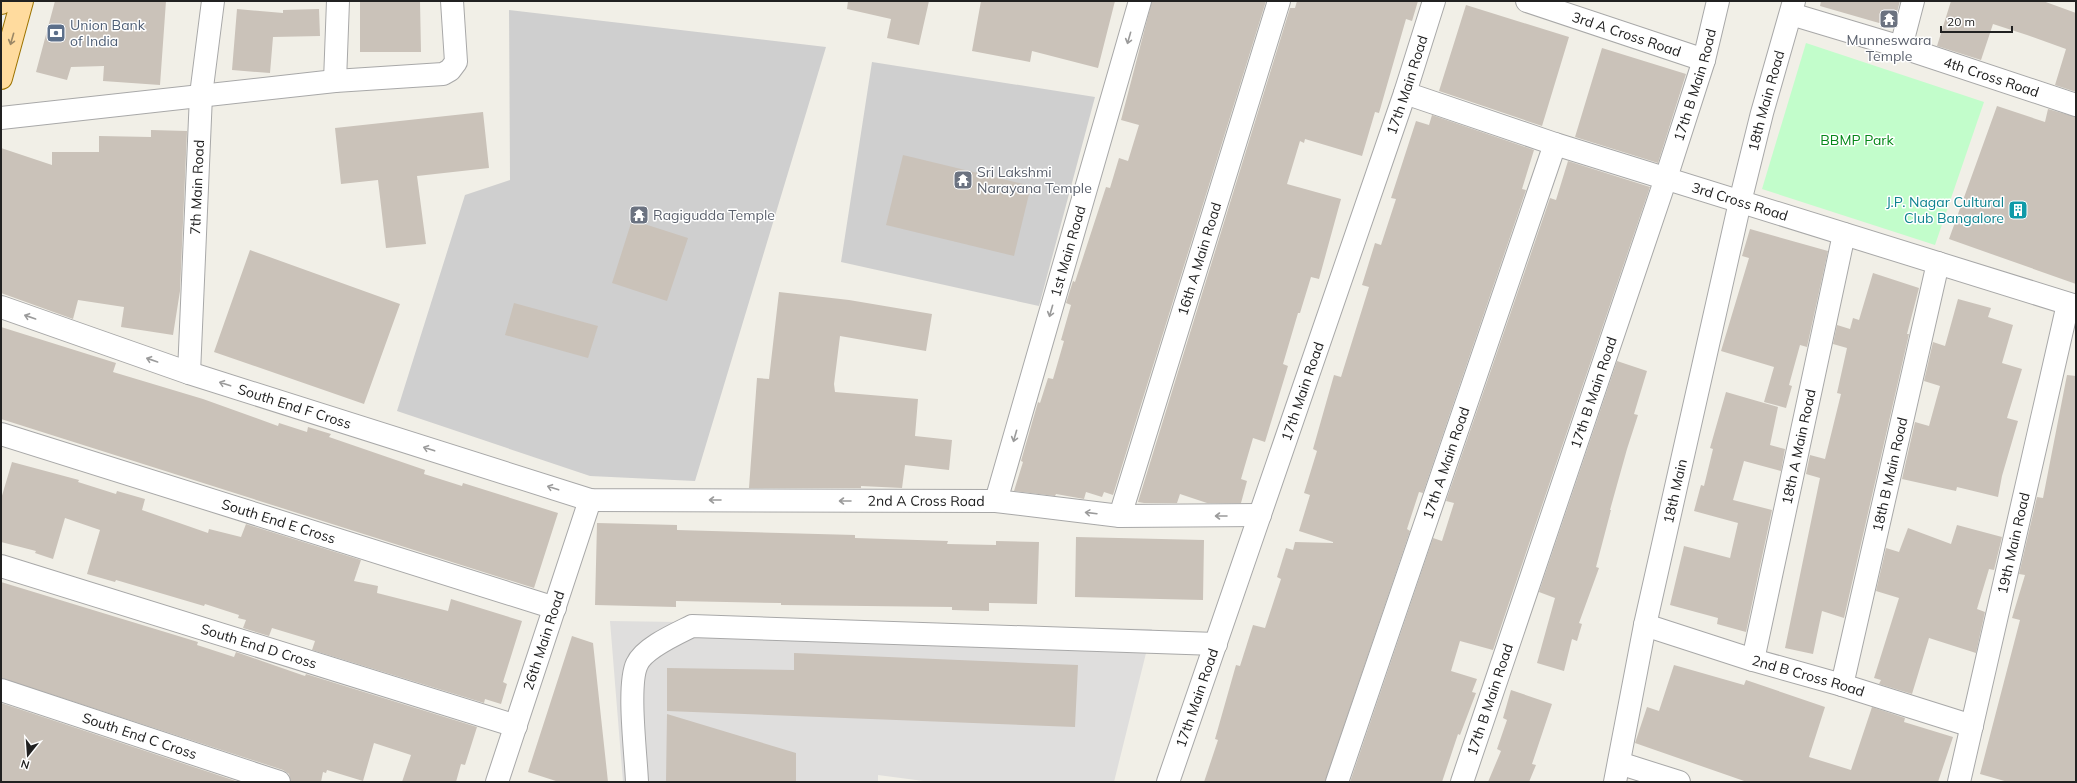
<svg xmlns="http://www.w3.org/2000/svg" width="2077" height="783" viewBox="0 0 2077 783" font-family="Mulish,sans-serif">
  <style>
    .residential { fill: #dfdedd }
    .religious { fill: #cfcfcf }
    .park { fill: #c2fdcb }
    .building { fill: #cac2b9 }
    .lines { fill: none; stroke-linecap: round; stroke-linejoin: round }
    .minor-casing { stroke: #a8a8a8; stroke-width: 24 }
    .major-casing { stroke: #9d7300; stroke-width: 24 }
    .minor { stroke: #fff; stroke-width: 22 }
    .major { stroke: #ffdb9e; stroke-width: 22 }
    .oneway { stroke: #9b9b9b }
    .oneway2 { stroke: #9b8766 }
    .labels { text-anchor: middle; stroke-width: 3; stroke-linejoin: round; paint-order: stroke }
    .service-label { font-size: 14px; fill: #4e5e75; stroke: #fff; text-anchor: start }
    .street-label { font-size: 14px; fill: #212121; stroke: #fff }
    .worship-label { font-size: 14px; fill: #5b616d; stroke: #fff; text-anchor: start }
    .park-label { font-size: 14px; fill: #058819; stroke: #fff }
    .culture-label { font-size: 14px; fill: #0d838f; stroke: #fff; text-anchor: end }
  </style>
  <rect width="100%" height="100%" fill="#f1efe7"/>
  <!-- residential -->
  <path class="residential" d="M 610,621 L 1152,629 L 1114,782 L 931,782 L 878,775 L 878,782 L 623,782 Z"/>
  <!-- religious -->
  <path class="religious" d="M 509,10 L 826,47 L 695,481 L 590,476 L 397,411 L 465,195 L 510,180 Z
    M 872,62 L 1095,97 L 1039,306 L 841,262 Z"/>
  <!-- park -->
  <path class="park" d="M 1806,43 L 1984,102 L 1935,245 L 1762,189 Z"/>
  <!-- building -->
  <path class="building" d="M 55,1 L 166,1 L 160,85 L 103,81 L 104,66 L 71,67 L 67,80 L 36,72 Z
    M 360,1 L 420,1 L 421,52 L 360,52 Z
    M 848,1 L 929,1 L 919,45 L 887,38 L 891,19 L 847,9 Z
    M 981,1 L 1115,1 L 1098,68 L 1032,51 L 1030,62 L 972,51 Z
    M 1152,1 L 1266,1 L 1113,495 L 1104,492 L 1102,497 L 1086,492 L 1084,499 L 1056,494 L 1055,496 L 1014,491 L 1023,462 L 1021,461 L 1038,402 L 1040,403 L 1048,378 L 1053,379 L 1064,341 L 1061,340 L 1071,305 L 1066,303 L 1073,281 L 1075,282 L 1106,187 L 1110,188 L 1119,158 L 1128,161 L 1139,125 L 1121,120 Z
    M 1297,1 L 1418,1 L 1412,21 L 1406,19 L 1379,113 L 1375,112 L 1362,156 L 1305,139 L 1304,143 L 1300,141 L 1287,184 L 1341,199 L 1319,279 L 1311,277 L 1300,313 L 1298,313 L 1283,364 L 1288,366 L 1265,442 L 1253,438 L 1241,479 L 1247,481 L 1241,503 L 1207,503 L 1180,494 L 1177,503 L 1144,503 L 1138,502 L 1290,8 L 1295,8 Z
    M 1821,1 L 1900,1 L 1893,27 L 1820,6 Z
    M 1951,1 L 2043,1 L 2076,13 L 2076,92 L 2055,85 L 2066,49 L 2027,35 L 1993,24 L 1981,60 L 1937,46 Z
    M 1466,5 L 1569,37 L 1542,126 L 1439,91 Z
    M 237,9 L 283,13 L 283,10 L 319,9 L 320,36 L 273,37 L 270,73 L 232,70 Z
    M 1602,48 L 1686,74 L 1658,163 L 1575,137 Z
    M 1997,106 L 2045,122 L 2048,109 L 2076,117 L 2076,284 L 1949,239 Z
    M 483,112 L 489,168 L 417,176 L 426,244 L 386,248 L 378,180 L 341,184 L 335,128 Z
    M 1432,115 L 1534,150 L 1522,189 L 1526,190 L 1423,493 L 1419,492 L 1407,529 L 1410,531 L 1325,782 L 1204,782 L 1218,740 L 1215,739 L 1236,665 L 1240,666 L 1253,625 L 1265,628 L 1281,579 L 1277,577 L 1286,548 L 1293,550 L 1295,542 L 1333,543 L 1333,542 L 1299,531 L 1310,495 L 1304,493 L 1317,451 L 1313,449 L 1334,375 L 1341,377 L 1369,287 L 1362,285 L 1375,243 L 1381,245 L 1396,199 L 1391,198 L 1416,121 L 1429,125 Z
    M 151,130 L 187,131 L 180,291 L 173,335 L 121,327 L 124,307 L 78,300 L 73,319 L 1,293 L 1,148 L 52,165 L 52,152 L 99,152 L 99,136 L 151,137 Z
    M 903,155 L 1031,186 L 1014,256 L 886,225 Z
    M 1568,161 L 1650,187 L 1493,650 L 1460,641 L 1451,671 L 1477,679 L 1472,692 L 1476,693 L 1460,735 L 1458,734 L 1442,782 L 1350,782 L 1433,538 L 1442,541 L 1454,503 L 1446,501 L 1550,198 L 1556,200 Z
    M 632,220 L 688,238 L 667,301 L 612,283 Z
    M 1750,229 L 1828,251 L 1807,347 L 1800,345 L 1789,385 L 1792,386 L 1786,408 L 1764,402 L 1774,367 L 1721,351 L 1749,258 L 1742,256 Z
    M 250,250 L 400,304 L 364,404 L 214,352 Z
    M 1873,273 L 1919,288 L 1907,334 L 1909,334 L 1844,618 L 1822,611 L 1813,654 L 1785,648 L 1820,478 L 1806,474 L 1810,455 L 1825,459 L 1841,394 L 1837,393 L 1847,348 L 1833,344 L 1837,325 L 1850,329 L 1853,318 L 1859,320 Z
    M 779,292 L 849,300 L 932,314 L 926,351 L 840,336 L 834,384 L 835,392 L 918,399 L 915,436 L 952,440 L 949,470 L 905,465 L 902,488 L 861,486 L 861,488 L 749,488 L 757,378 L 769,379 Z
    M 1958,299 L 1991,308 L 1988,317 L 2013,325 L 2002,363 L 2022,369 L 2007,418 L 2018,421 L 2002,476 L 1998,497 L 1957,487 L 1956,491 L 1902,479 L 1915,422 L 1929,426 L 1940,386 L 1924,381 L 1933,342 L 1945,346 Z
    M 514,303 L 598,326 L 588,358 L 505,335 Z
    M 1,327 L 116,363 L 113,372 L 203,399 L 278,426 L 279,423 L 307,432 L 308,427 L 331,434 L 329,437 L 425,470 L 424,474 L 462,486 L 463,483 L 558,513 L 534,588 L 1,419 Z
    M 1617,361 L 1647,371 L 1634,414 L 1638,415 L 1627,449 L 1610,510 L 1611,510 L 1596,567 L 1599,568 L 1579,623 L 1582,624 L 1577,641 L 1572,639 L 1564,671 L 1537,663 L 1555,598 L 1539,592 Z
    M 2067,375 L 2076,376 L 2076,782 L 2008,782 L 1980,774 L 2020,620 L 2012,618 L 2025,575 L 2019,574 L 2037,497 L 2043,498 Z
    M 1726,392 L 1778,407 L 1770,445 L 1785,449 L 1781,471 L 1744,461 L 1733,500 L 1772,510 L 1746,632 L 1717,624 L 1718,618 L 1670,605 L 1684,546 L 1730,558 L 1738,523 L 1694,511 L 1701,485 L 1704,486 L 1713,449 L 1710,448 Z
    M 12,462 L 79,480 L 78,482 L 116,494 L 117,491 L 145,499 L 142,510 L 208,533 L 209,529 L 241,537 L 246,524 L 361,560 L 354,581 L 378,586 L 377,593 L 448,611 L 451,599 L 522,621 L 503,682 L 507,684 L 501,704 L 485,699 L 484,703 L 312,650 L 315,641 L 272,628 L 269,636 L 243,628 L 246,620 L 238,618 L 239,615 L 205,604 L 204,606 L 116,580 L 115,582 L 87,574 L 100,530 L 65,518 L 53,559 L 35,553 L 36,551 L 1,542 L 1,499 Z
    M 597,523 L 677,525 L 677,530 L 855,535 L 855,538 L 948,541 L 947,544 L 996,545 L 996,541 L 1039,542 L 1037,604 L 989,603 L 989,611 L 952,610 L 952,607 L 781,605 L 781,603 L 676,601 L 676,607 L 595,605 Z
    M 1957,525 L 2002,537 L 1994,570 L 1989,569 L 1977,609 L 1985,612 L 1976,653 L 1929,638 L 1912,694 L 1879,684 L 1881,680 L 1874,678 L 1899,598 L 1876,591 L 1886,548 L 1899,552 L 1908,528 L 1951,544 Z
    M 1076,537 L 1204,540 L 1203,600 L 1075,597 Z
    M 1,582 L 198,642 L 197,645 L 234,657 L 236,652 L 302,675 L 305,676 L 306,674 L 477,727 L 465,765 L 461,764 L 456,782 L 402,782 L 411,755 L 374,743 L 363,781 L 327,770 L 326,773 L 323,772 L 321,782 L 291,782 L 289,774 L 283,770 L 1,678 Z
    M 572,636 L 593,643 L 608,782 L 559,782 L 528,772 Z
    M 794,653 L 1078,665 L 1075,727 L 667,711 L 667,668 L 794,670 Z
    M 1674,665 L 1744,685 L 1746,680 L 1825,707 L 1809,757 L 1851,770 L 1872,707 L 1905,718 L 1904,722 L 1953,737 L 1938,782 L 1747,782 L 1635,743 L 1647,707 L 1659,711 Z
    M 1511,690 L 1552,704 L 1532,764 L 1536,765 L 1529,782 L 1488,782 L 1501,751 L 1497,749 L 1507,720 L 1503,718 Z
    M 1,703 L 239,782 L 1,782 Z
    M 667,714 L 796,753 L 796,782 L 666,782 Z"/>
  <g class="lines">
    <defs>
      <g id="minor">
        <path id="s1" d="M 1527,1 L 1704,60"/>
        <path id="s2" d="M 1791,14 L 1901,47 L 2076,105"/>
        <path d="M 1901,47 L 1913,1"/>
        <path d="M 335,81 L 338,1"/>
        <path id="s3" d="M 1405,93 L 1555,144 L 2076,306"/>
        <path d="M 1,118 L 335,81 L 443,74 L 450,70 L 456,62 L 452,1"/>
        <path id="s4" d="M 1,307 L 189,373 L 590,500 L 996,501 L 1120,516 L 1260,515"/>
        <path id="s5" d="M 189,373 L 201,95 L 213,1"/>
        <path id="s6" d="M 1,434 L 555,608"/>
        <path id="s7" d="M 996,501 L 1140,1"/>
        <path id="s8" d="M 1120,516 L 1279,1"/>
        <path id="s9" d="M 1,566 L 516,726"/>
        <path id="s10" d="M 1645,625 L 1753,660 L 1842,685 L 1972,726"/>
        <path id="s11" d="M 1753,660 L 1844,234"/>
        <path id="s12" d="M 1842,685 L 1938,263"/>
        <path id="s13" d="M 1,690 L 279,782"/>
        <path d="M 1619,763 L 1679,782"/>
        <path id="s14" d="M 497,782 L 590,500"/>
        <path d="M 637,782 C 636,755 627,685 637,664 C 644,648 676,634 692,626 L 1216,644"/>
        <path id="s15" d="M 1168,782 L 1405,93 L 1434,1"/>
        <path id="s16" d="M 1337,782 L 1555,144"/>
        <path id="s17" d="M 1462,782 L 1666,178 L 1704,60 L 1718,1"/>
        <path id="s18" d="M 1615,782 L 1645,625 L 1740,202 L 1762,113 L 1794,1"/>
        <path id="s19" d="M 1959,782 L 2068,304"/>
      </g>
      <path id="major" d="M 1,3 L 1,1
        M 1,78 L 22,1"/>
    </defs>
    <!-- minor casing -->
    <use href="#minor" class="minor-casing"/>
    <!-- major casing -->
    <use href="#major" class="major-casing"/>
    <!-- minor -->
    <use href="#minor" class="minor"/>
    <!-- major -->
    <use href="#major" class="major"/>
  </g>
  <!-- one-way arrows -->
  <defs><path id="oneway-shaft" d="M-6 0H5M1.5-3L5.5 0L1.5 3" fill="none" stroke-width="1.6" stroke-linecap="round" stroke-linejoin="round"/></defs>
  <g class="oneway">
    <use href="#oneway-shaft" transform="translate(1129 38) rotate(106)"/>
    <use href="#oneway-shaft" transform="translate(1051 311) rotate(106)"/>
    <use href="#oneway-shaft" transform="translate(30 317) rotate(-161)"/>
    <use href="#oneway-shaft" transform="translate(152 360) rotate(-161)"/>
    <use href="#oneway-shaft" transform="translate(225 384) rotate(-162)"/>
    <use href="#oneway-shaft" transform="translate(1015 436) rotate(106)"/>
    <use href="#oneway-shaft" transform="translate(429 449) rotate(-162)"/>
    <use href="#oneway-shaft" transform="translate(553 488) rotate(-162)"/>
    <use href="#oneway-shaft" transform="translate(715 500) rotate(-180)"/>
    <use href="#oneway-shaft" transform="translate(845 501) rotate(-180)"/>
    <use href="#oneway-shaft" transform="translate(1091 513) rotate(-173)"/>
    <use href="#oneway-shaft" transform="translate(1221 516) rotate(180)"/>
  </g>
  <use class="oneway2" href="#oneway-shaft" transform="translate(12 39) rotate(106)"/>
  <!-- icons -->
  <defs>
    <symbol id="temple-square" viewBox="-11 -11 22 22"><rect x="-9" y="-9" width="18" height="18" rx="4" fill="#6b7280" stroke="#fff"/><path d="M0-6L5-2H3V0L6.5 2.5H4V6H1.5V3h-3V6H-4V2.5H-6.5L-3 0V-2H-5Z" fill="#fff"/></symbol>
    <symbol id="bank-square" viewBox="-11 -11 22 22"><rect x="-9" y="-9" width="18" height="18" rx="4" fill="#5c6f8a" stroke="#fff"/><path d="M-6-4H6V4H-6ZM0-2.3a2.3 2.3 0 1 0 0 4.6a2.3 2.3 0 1 0 0-4.6Z" fill="#fff"/></symbol>
    <symbol id="building-square" viewBox="-11 -11 22 22"><rect x="-9" y="-9" width="18" height="18" rx="4" fill="#0f9aa8" stroke="#fff"/><path d="M-4-6H4V6H1V3H-1V6H-4ZM-2.5-4.3h1.7v1.8h-1.7ZM.8-4.3h1.7v1.8H.8ZM-2.5-1h1.7V.8h-1.7ZM.8-1h1.7V.8H.8Z" fill="#fff"/></symbol>
  </defs>
  <g fill-rule="evenodd">
    <use href="#temple-square" x="1878" y="8" width="22" height="22"/>
    <use href="#bank-square" x="45" y="22" width="22" height="22"/>
    <use href="#temple-square" x="952" y="169" width="22" height="22"/>
    <use href="#building-square" x="2007" y="199" width="22" height="22"/>
    <use href="#temple-square" x="628" y="204" width="22" height="22"/>
  </g>
  <g class="labels">
    <!-- service labels -->
    <g class="service-label">
      <text x="70" y="30">Union Bank<tspan x="70" dy="16">of India</tspan></text>
    </g>
    <!-- street labels -->
    <g class="street-label">
      <text dy="5" stroke="none"><textPath href="#s1" startOffset="105">3rd A Cross Road</textPath></text>
      <text dy="5" stroke="none"><textPath href="#s2" startOffset="210">4th Cross Road</textPath></text>
      <text dy="5" stroke="none"><textPath href="#s15" startOffset="737">17th Main Road</textPath></text>
      <text dy="5" stroke="none"><textPath href="#s17" startOffset="735">17th B Main Road</textPath></text>
      <text dy="5" stroke="none"><textPath href="#s18" startOffset="698">18th Main Road</textPath></text>
      <text dy="5" stroke="none"><textPath href="#s5" startOffset="186">7th Main Road</textPath></text>
      <text dy="5" stroke="none"><textPath href="#s3" startOffset="352">3rd Cross Road</textPath></text>
      <text dy="5" stroke="none"><textPath href="#s7" startOffset="260">1st Main Road</textPath></text>
      <text dy="5" stroke="none"><textPath href="#s8" startOffset="269">16th A Main Road</textPath></text>
      <text dy="5" stroke="none"><textPath href="#s15" startOffset="413">17th Main Road</textPath></text>
      <text dy="5" stroke="none"><textPath href="#s17" startOffset="411">17th B Main Road</textPath></text>
      <text dy="5" stroke="none"><textPath href="#s4" startOffset="310">South End F Cross</textPath></text>
      <text dy="5" stroke="none"><textPath href="#s11" startOffset="218">18th A Main Road</textPath></text>
      <text dy="5" stroke="none"><textPath href="#s16" startOffset="337">17th A Main Road</textPath></text>
      <text dy="5" stroke="none"><textPath href="#s12" startOffset="216">18th B Main Road</textPath></text>
      <text dy="5" stroke="none"><textPath href="#s18" startOffset="297">18th Main</textPath></text>
      <text dy="5" stroke="none"><textPath href="#s4" startOffset="956">2nd A Cross Road</textPath></text>
      <text dy="5" stroke="none"><textPath href="#s6" startOffset="291">South End E Cross</textPath></text>
      <text dy="5" stroke="none"><textPath href="#s19" startOffset="245">19th Main Road</textPath></text>
      <text dy="5" stroke="none"><textPath href="#s14" startOffset="149">26th Main Road</textPath></text>
      <text dy="5" stroke="none"><textPath href="#s9" startOffset="270">South End D Cross</textPath></text>
      <text dy="5" stroke="none"><textPath href="#s10" startOffset="171">2nd B Cross Road</textPath></text>
      <text dy="5" stroke="none"><textPath href="#s15" startOffset="89">17th Main Road</textPath></text>
      <text dy="5" stroke="none"><textPath href="#s17" startOffset="87">17th B Main Road</textPath></text>
      <text dy="5" stroke="none"><textPath href="#s13" startOffset="146">South End C Cross</textPath></text>
    </g>
    <!-- worship labels -->
    <g class="worship-label">
      <text x="1889" y="45" text-anchor="middle">Munneswara<tspan x="1889" dy="16">Temple</tspan></text>
      <text x="977" y="177">Sri Lakshmi<tspan x="977" dy="16">Narayana Temple</tspan></text>
      <text x="653" y="220">Ragigudda Temple</text>
    </g>
    <!-- park labels -->
    <g class="park-label">
      <text x="1857" y="145">BBMP Park</text>
    </g>
    <!-- culture labels -->
    <g class="culture-label">
      <text x="2004" y="207">J.P. Nagar Cultural<tspan x="2004" dy="16">Club Bangalore</tspan></text>
    </g>
  </g>
  <!-- border -->
  <rect width="2077" height="783" fill="none" stroke="#212121" stroke-width="4"/>
  <!-- north arrow -->
  <g transform="translate(28 755) rotate(197)" stroke="#ffffff" stroke-width="3" paint-order="stroke">
  <path d="M0-3L7 15L0 10L-7 15Z" fill="#212121"/>
  <text y="-6" font-size="11" font-weight="bold" text-anchor="middle" fill="#212121">N</text>
  </g>
  <!-- scale -->
  <path d="M1941 26v6h71v-6" fill="none" stroke="#212121" stroke-width="2"/>
  <text x="1947" y="26" font-size="12" fill="#212121" stroke="#ffffff" stroke-width="3" paint-order="stroke">20 m</text>
</svg>
